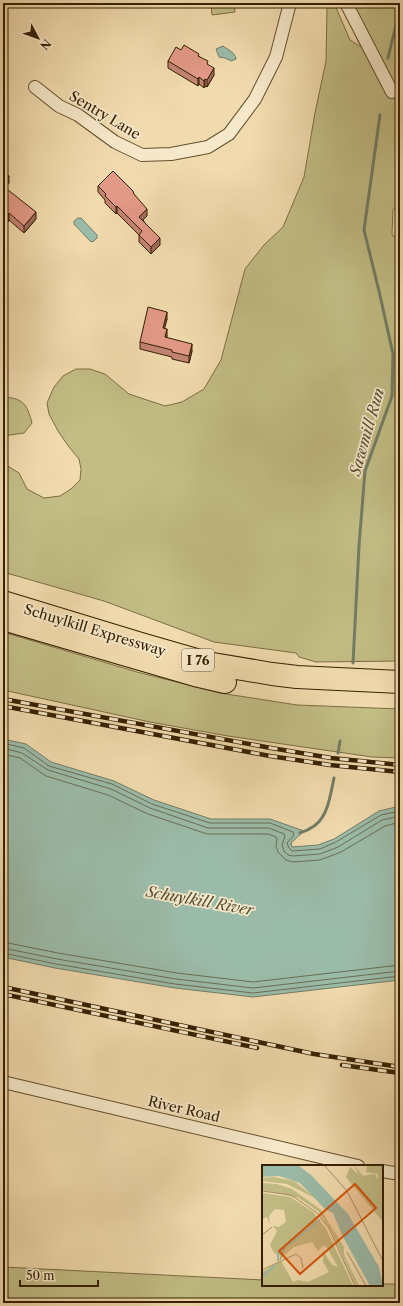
<svg xmlns="http://www.w3.org/2000/svg" width="403" height="1306" viewBox="0 0 403 1306" font-family="'Libre Caslon Text',serif">
  <style>
    .green { fill: #c2bd85; stroke: #7c6e42; fill-rule: evenodd }
    .water { fill: #9bbba9; stroke: #737d65 }
    .lines { fill: none; stroke-linecap: round; stroke-linejoin: round }
    .shore { stroke: #686e54; stroke-width: 1 }
    .stream { stroke: #737d65; stroke-width: 3 }
    .street-casing { stroke: #654f2c; stroke-width: 14 }
    .highway-casing { stroke: #362000; stroke-width: 24 }
    .street { stroke: #f6e8ca; stroke-width: 12 }
    .highway { stroke: #f1dbae; stroke-width: 22 }
    .rail-casing { stroke: #362000; stroke-width: 4.5 }
    .rail { stroke: #f6e8ca; stroke-width: 3; stroke-dasharray: 9; stroke-linecap: butt }
    .wall { fill: #c38474; stroke: #362000 }
    .shaded-wall { fill: #9f6b5e; stroke: #362000 }
    .building { fill: #e39987; stroke: #362000 }
    .labels { text-anchor: middle; stroke-width: 3.5; stroke-linejoin: round; paint-order: stroke }
    .shield { fill: #f6e8ca; stroke: #705c3d; stroke-width: 1 }
    .shield-label { font-size: 13px; font-weight: bold; fill: #362000 }
    .street-label { font-size: 14px; fill: #362000; stroke: #f6e8ca }
    .water-label { font-size: 15px; font-style: italic; fill: #544e33; stroke: #f6e8ca }
    .inset-river { fill: none; stroke: #9bbba9; stroke-width: 2 }
    .inset-road { fill: none; stroke: #a69068; stroke-width: 1 }
    .view { fill: #d6530b; fill-opacity: 0.15; stroke: #d6530b; stroke-width: 2 }
    .inset-edge { fill: none; stroke: #362000; stroke-width: 2 }
  </style>
  <rect width="100%" height="100%" fill="#f1dbae"/>
  <filter id="stains"><feTurbulence type="fractalNoise" baseFrequency=".005" numOctaves="4"/><feColorMatrix values="0 0 0 0 .2 0 0 0 0 .09 0 0 0 0 .02 0 0 0 .5 -.17"/></filter>
  <radialGradient id="worn" r=".72"><stop offset=".6" stop-color="#630" stop-opacity="0"/><stop offset="1" stop-color="#630" stop-opacity=".3"/></radialGradient>
  <!-- green -->
  <path class="green" d="M 211,3 L 234,3 L 235,12 L 212,15 Z
    M 331,3 L 334,3 L 350,40 L 361,47 L 340,3 L 400,3 L 400,661 L 316,662 L 299,657 L 296,653 L 214,642 L 104,601 L 3,572 L 3,465 L 6,465 L 19,473 L 27,489 L 44,498 L 60,496 L 71,489 L 80,480 L 81,469 L 79,459 L 69,447 L 58,431 L 49,414 L 47,403 L 54,387 L 63,376 L 76,369 L 90,369 L 105,374 L 129,394 L 165,406 L 182,402 L 204,389 L 221,360 L 245,269 L 264,245 L 283,227 L 304,177 L 315,113 L 326,61 L 327,9 ZM 397,205 L 395,237 L 394,237 L 392,234 L 393,210 Z
    M 3,397 C 23,398 27,404 32,423 L 24,433 L 3,436 Z
    M 3,632 L 137,672 L 220,693 L 297,705 L 400,709 L 400,758 L 372,757 L 228,736 L 150,722 L 3,690 Z
    M 3,1267 L 263,1280 L 263,1285 L 382,1285 L 382,1284 L 400,1284 L 400,1303 L 3,1303 Z"/>
  <!-- water -->
  <path class="water" d="M 223,46 C 228,50 235,52 236,59 L 231,61 L 225,58 L 219,57 L 216,49 Z
    M 78,218 L 81,218 L 97,235 L 97,238 L 94,241 L 91,242 L 74,224 L 74,221 Z
    M 3,739 L 26,744 L 51,762 L 114,781 L 154,800 L 211,819 L 270,819 L 304,831 L 291,843 L 292,847 L 318,845 L 334,839 L 379,811 L 400,806 L 400,980 L 253,997 L 175,988 L 55,968 L 3,957 Z"/>
  <g class="lines">
    <!-- shore -->
    <path class="shore" d="M 3,743 L 24,748 L 49,766 L 112,784 L 152,804 L 210,823 L 270,823 L 293,832 L 294,835 L 287,843 L 289,848 L 292,851 L 320,849 L 336,842 L 381,815 L 400,811
      M 3,748 L 22,753 L 48,770 L 111,789 L 150,808 L 208,828 L 269,828 L 284,834 L 285,836 L 282,845 L 284,851 L 288,855 L 293,856 L 320,854 L 338,847 L 382,820 L 400,816
      M 3,754 L 20,758 L 46,776 L 108,795 L 148,814 L 207,834 L 268,834 L 276,837 L 277,839 L 276,846 L 278,852 L 286,860 L 293,862 L 320,860 L 341,852 L 385,826 L 400,822
      M 3,942 L 58,953 L 177,973 L 253,982 L 400,965
      M 3,948 L 57,959 L 176,979 L 253,988 L 400,971
      M 3,953 L 56,964 L 175,984 L 253,993 L 400,976"/>
    <!-- stream -->
    <path class="stream" d="M 388,58 L 396,25 L 398,3
      M 353,663 L 359,546 L 365,471 L 392,396 L 393,354 L 379,291 L 364,230 L 380,115
      M 338,753 L 340,741
      M 300,833 C 303,831 307,831 309,829 C 328,821 330,796 334,778"/>
    <defs>
      <path id="street" d="M 346,3 L 392,92
        M 35,87 L 59,106 L 78,115 L 115,142 L 142,155 L 171,154 L 208,147 L 229,134 L 255,99 L 276,57 L 290,3
        M 3,1082 L 358,1166
        M 382,1171 L 400,1174"/>
      <path id="highway" d="M 3,602 L 141,644 L 207,663 L 272,674 L 297,677 L 400,682
        M 3,619 L 195,675 L 225,682"/>
    </defs>
    <!-- street casing -->
    <use href="#street" class="street-casing"/>
    <!-- highway casing -->
    <use href="#highway" class="highway-casing"/>
    <!-- street -->
    <use href="#street" class="street"/>
    <!-- highway -->
    <use href="#highway" class="highway"/>
    <defs>
      <path id="rail" d="M 3,699 L 271,748 L 331,758 L 400,765
        M 3,706 L 270,756 L 330,765 L 400,772
        M 3,987 L 314,1054 L 400,1067
        M 3,994 L 257,1048
        M 342,1065 L 400,1073"/>
    </defs>
    <!-- rail casing -->
    <use href="#rail" class="rail-casing"/>
    <!-- rail -->
    <use href="#rail" class="rail"/>
  </g>
  <!-- wall -->
  <path class="wall" d="M 132,3 L 145,3 L 143,8 L 132,4 Z
    M 181,50 L 199,56 L 208,65 L 214,75 L 207,87 L 205,86 L 204,88 L 199,84 L 198,86 L 168,68 L 168,61 Z
    M 3,171 L 9,183 L 5,188 L 36,219 L 24,233 L 9,220 L 8,222 L 3,218 Z
    M 98,186 L 134,194 L 147,216 L 143,220 L 160,245 L 151,254 L 139,242 L 139,235 L 117,213 L 116,214 L 105,203 L 105,200 L 98,192 Z
    M 167,319 L 164,328 L 167,336 L 166,338 L 192,351 L 189,363 L 172,359 L 172,357 L 140,349 L 140,342 Z"/>
  <!-- shaded-wall -->
  <path class="shaded-wall" d="M 214,68 L 214,75 L 207,87 L 207,80 Z
    M 199,77 L 199,84 L 198,86 L 198,79 Z
    M 205,79 L 205,86 L 204,88 L 204,81 Z
    M 9,176 L 9,183 L 3,189 L 3,182 Z
    M 117,206 L 117,213 L 116,214 L 116,207 Z
    M 147,209 L 147,216 L 139,224 L 139,217 Z
    M 36,212 L 36,219 L 24,233 L 24,226 Z
    M 9,213 L 9,220 L 8,222 L 8,215 Z
    M 160,238 L 160,245 L 151,254 L 151,247 Z
    M 167,312 L 167,319 L 163,335 L 163,328 Z
    M 167,329 L 167,336 L 165,344 L 165,337 Z
    M 192,344 L 192,351 L 189,363 L 189,356 Z"/>
  <!-- building -->
  <path class="building" d="M 184,45 L 199,54 L 198,56 L 208,61 L 207,64 L 214,68 L 207,80 L 205,79 L 204,81 L 199,77 L 198,79 L 168,61 L 176,47 L 181,50 Z
    M 3,171 L 9,176 L 3,182 Z
    M 113,171 L 133,191 L 134,194 L 147,209 L 139,217 L 160,238 L 151,247 L 139,235 L 142,231 L 117,206 L 116,207 L 105,196 L 106,194 L 98,186 Z
    M 3,186 L 36,212 L 24,226 L 9,213 L 8,215 L 3,211 Z
    M 148,307 L 167,312 L 163,328 L 167,329 L 165,337 L 192,344 L 189,356 L 172,352 L 172,350 L 140,342 Z"/>
  <g class="labels">
    <!-- shield labels -->
    <rect class="shield" x="182" y="649" width="32" height="22" rx="3"/>
    <g class="shield-label">
      <text x="198" y="665">I 76</text>
    </g>
    <!-- street labels -->
    <g class="street-label">
      <text transform="translate(105 115) rotate(31)" y="5">Sentry Lane</text>
      <text transform="translate(95 630) rotate(17)" y="5">Schuylkill Expressway</text>
      <text transform="translate(184 1109) rotate(13)" y="5">River Road</text>
    </g>
    <!-- water labels -->
    <g class="water-label">
      <text transform="translate(367 432) rotate(-74)" y="5">Sawmill Run</text>
      <text transform="translate(200 901) rotate(10)" y="5">Schuylkill River</text>
    </g>
  </g>
  <!-- overview -->
  <g transform="translate(262 1165)">
    <rect width="121" height="121" fill="#f1dbae"/>
    <path d="M 92,0 L 101,11 L 113,9 L 116,15 L 116,9 L 104,7 L 105,0 L 121,0 L 121,57 L 84,12 L 88,2 L 97,10 ZM 11,12 L 32,16 L 53,33 L 25,19 L 0,16 L 0,13 ZM 0,18 L 15,19 L 30,24 L 59,45 L 82,82 L 82,90 L 97,121 L 94,121 L 70,67 L 56,46 L 37,33 L 0,25 ZM 0,28 L 28,32 L 51,47 L 64,64 L 91,121 L 0,121 L 0,107 L 19,96 L 31,117 L 36,115 L 46,117 L 67,107 L 61,97 L 61,86 L 70,100 L 76,102 L 64,81 L 61,81 L 56,86 L 50,77 L 32,82 L 16,96 L 19,91 L 12,88 L 8,80 L 15,66 L 11,61 L 17,62 L 24,57 L 22,45 L 13,44 L 7,51 L 8,60 L 5,52 L 0,54 Z" fill="#c2bd85"/>
    <path d="M 0,0 L 36,0 L 49,10 L 86,49 L 117,102 L 121,121 L 108,121 L 80,70 L 71,48 L 63,44 L 38,18 L 17,11 L 0,12 Z" fill="#9bbba9"/>
    <path class="inset-river" d="M 25,81 L 58,55M 16,96 L 16,88 L 21,84M 0,112 L 13,100"/>
    <path class="inset-road" d="M 62,0 L 85,26 L 121,96M 0,26 L 29,30 L 55,48 L 67,63 L 93,121M 0,70 L 10,62M 85,87 L 104,121M 18,95 L 23,82M 0,105 L 34,89 L 39,93 L 41,103"/>
    <path class="view" d="M 93,19 L 114,43 L 38,109 L 17,86 Z"/>
    <rect width="121" height="121" class="inset-edge"/>
  </g>
  <!-- margin -->
  <rect width="403" height="1306" fill="none" stroke="#f1dbae" stroke-width="16"/>
  <rect x="4" y="4" width="395" height="1298" fill="none" stroke="#362000" stroke-width="2"/>
  <rect x="8" y="8" width="387" height="1290" fill="none" stroke="#362000"/>
  <!-- north arrow -->
  <g transform="translate(38 38) rotate(131)" stroke="#f6e8ca" stroke-width="3" paint-order="stroke">
  <path d="M0-3L7 15L0 10L-7 15Z" fill="#362000"/>
  <text y="-6" font-size="11" font-weight="bold" text-anchor="middle" fill="#362000">N</text>
  </g>
  <!-- scale -->
  <path d="M20 1280v6h78v-6" fill="none" stroke="#362000" stroke-width="2"/>
  <text x="26" y="1280" font-size="12" fill="#362000" stroke="#f6e8ca" stroke-width="3" paint-order="stroke">50 m</text>
  <rect width="100%" height="100%" filter="url(#stains)"/>
  <rect width="100%" height="100%" fill="url(#worn)"/>
</svg>
